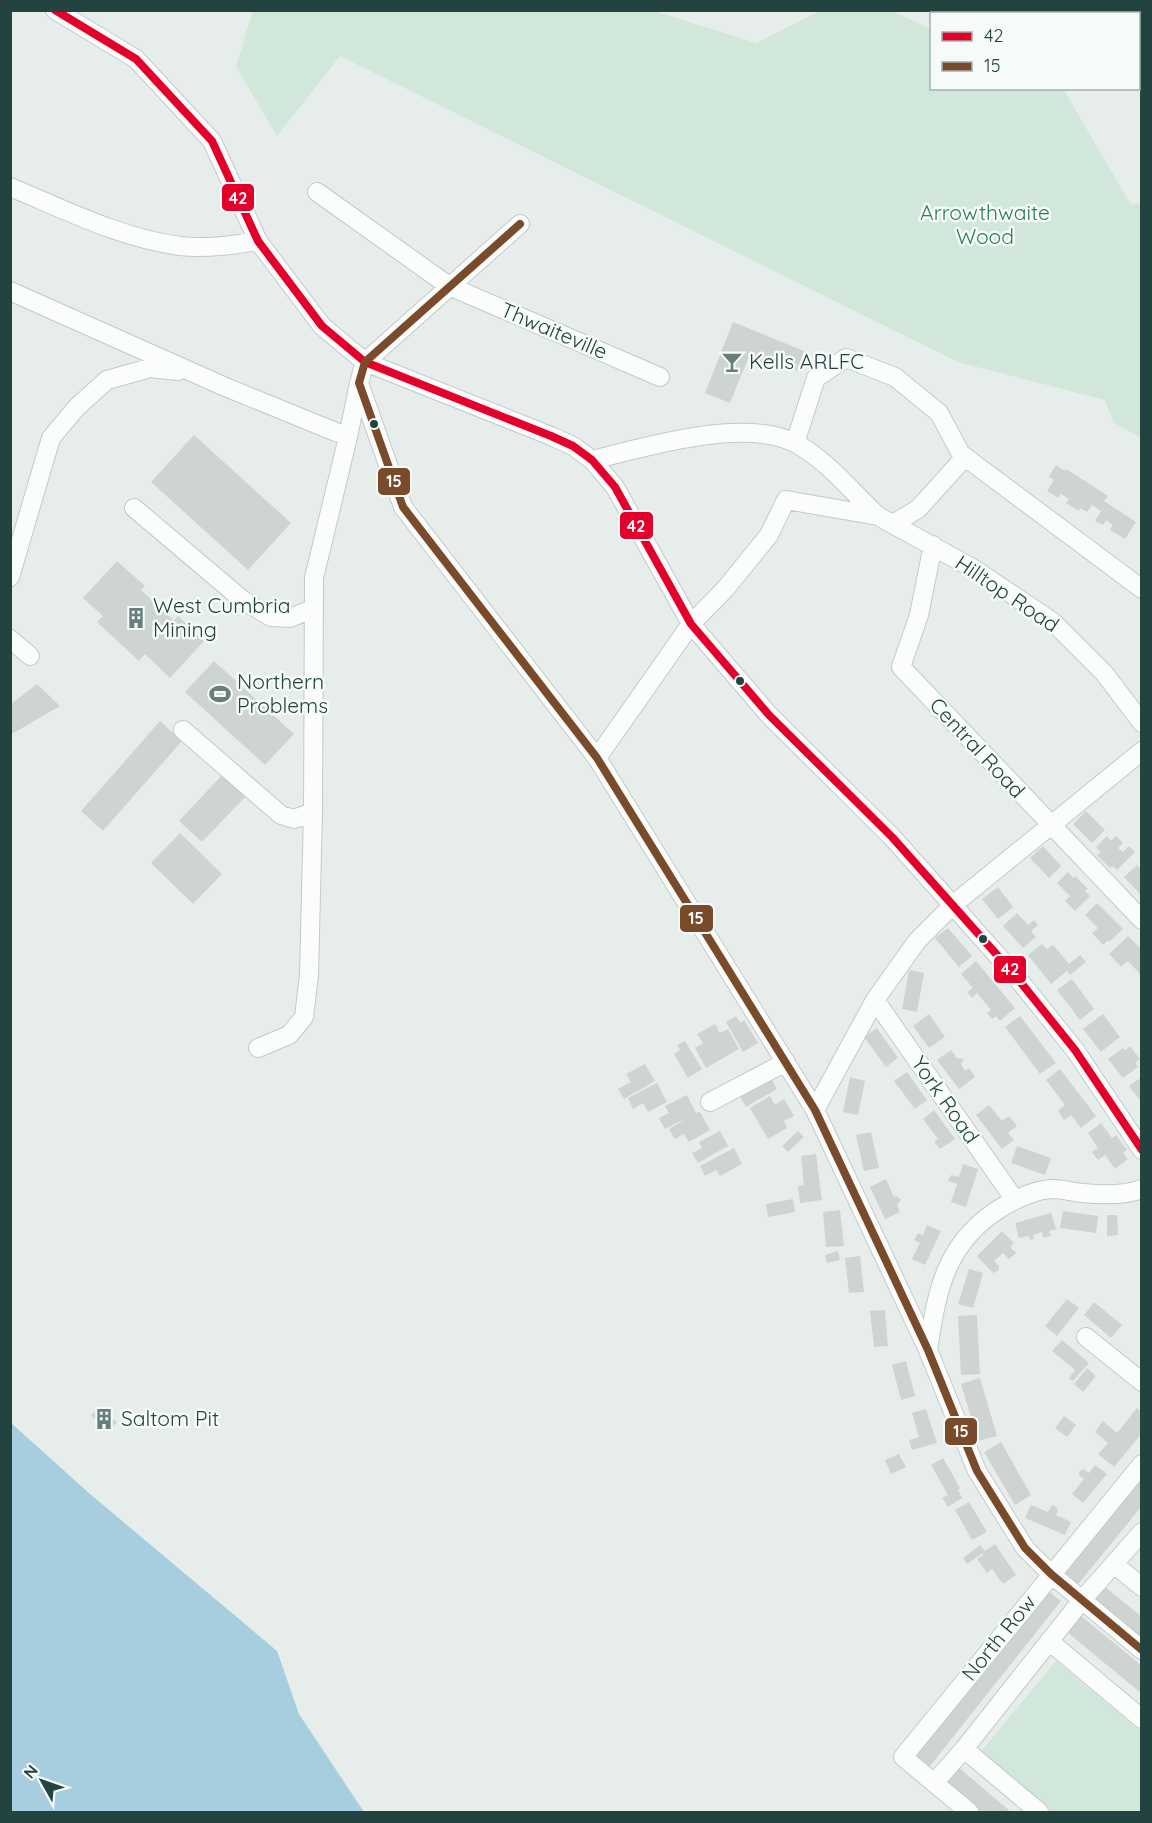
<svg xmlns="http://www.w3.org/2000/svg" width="1152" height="1823" viewBox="0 0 1152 1823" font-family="Quicksand,sans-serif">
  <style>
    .green { fill: #d0e7da }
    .water { fill: #a6cede }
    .building { fill: #ced4d2 }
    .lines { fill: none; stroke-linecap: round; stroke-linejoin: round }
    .minor-casing { stroke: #c4cac8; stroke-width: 20 }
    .minor { stroke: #fbfcfc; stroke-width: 18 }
    .bus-1-casing { stroke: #f6fbf9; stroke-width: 12 }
    .bus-2-casing { stroke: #f6fbf9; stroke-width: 12 }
    .bus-1 { stroke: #e4002b; stroke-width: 8 }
    .bus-2 { stroke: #7a4b2a; stroke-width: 8 }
    .bus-dot { fill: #22433f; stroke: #f6fbf9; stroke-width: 2 }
    .labels { text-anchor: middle; stroke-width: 5; stroke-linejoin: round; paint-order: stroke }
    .park-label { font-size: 21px; fill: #297e56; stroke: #f6fbf9 }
    .street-label { font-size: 21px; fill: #22433f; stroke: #f6fbf9 }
    .poi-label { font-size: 21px; fill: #22433f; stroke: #f6fbf9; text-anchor: start }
    .line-badge { stroke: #f6fbf9; stroke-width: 2 }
    .badge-label { font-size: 16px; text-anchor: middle; font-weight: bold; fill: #fff }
  </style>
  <rect width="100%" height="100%" fill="#e7edeb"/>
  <!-- green -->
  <path class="green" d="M 253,10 L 654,11 L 756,43 L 820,11 L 892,11 L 931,29 L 932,88 L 1064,90 L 1131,205 L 1141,203 L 1141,438 L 1113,422 L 1105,400 L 958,362 L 340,56 L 277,136 L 236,67 Z
    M 1056,1661 L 1141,1732 L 1141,1812 L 1048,1812 L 978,1755 Z"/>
  <!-- water -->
  <path class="water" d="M 10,1422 L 90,1494 L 277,1651 L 299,1714 L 364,1812 L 11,1812 Z"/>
  <!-- building -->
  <path class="building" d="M 988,10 L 1040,10 L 1038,14 L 986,14 Z
    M 733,322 L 804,351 L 797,371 L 771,360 L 768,369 L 754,364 L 757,357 L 750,354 L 730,403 L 705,393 Z
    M 194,435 L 291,523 L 248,570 L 151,482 Z
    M 1056,465 L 1065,471 L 1066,469 L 1108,496 L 1104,501 L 1136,522 L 1125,539 L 1110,530 L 1113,525 L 1106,520 L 1103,525 L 1095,521 L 1101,511 L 1092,505 L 1087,512 L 1080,508 L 1079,511 L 1066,503 L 1069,499 L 1061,494 L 1058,498 L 1047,491 L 1054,480 L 1049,477 Z
    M 117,561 L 145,586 L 141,590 L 174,621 L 178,616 L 204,641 L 170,678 L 145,654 L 139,661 L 97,622 L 103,616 L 83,598 Z
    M 214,661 L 294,734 L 265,765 L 185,692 Z
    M 37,684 L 60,706 L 10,735 L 10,705 Z
    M 160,721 L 182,741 L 103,831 L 81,811 Z
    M 223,774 L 246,796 L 202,842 L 179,821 Z
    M 1086,811 L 1105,830 L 1092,843 L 1073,824 Z
    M 180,833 L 222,874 L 193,904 L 151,863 Z
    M 1107,836 L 1111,841 L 1116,836 L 1123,843 L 1118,848 L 1123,852 L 1129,846 L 1135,852 L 1117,870 L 1113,866 L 1110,868 L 1097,855 L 1101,852 L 1096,847 Z
    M 1043,846 L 1061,866 L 1049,878 L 1030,858 Z
    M 1137,865 L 1142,870 L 1142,896 L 1124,877 Z
    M 1068,872 L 1073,878 L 1075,876 L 1088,889 L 1085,891 L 1090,896 L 1075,911 L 1065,901 L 1070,896 L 1057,883 Z
    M 998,887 L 1013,907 L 998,919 L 982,899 Z
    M 1097,903 L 1123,929 L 1109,942 L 1108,940 L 1103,945 L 1092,933 L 1098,928 L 1085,915 Z
    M 1017,913 L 1028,925 L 1034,920 L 1038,925 L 1031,931 L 1036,937 L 1023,948 L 1003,926 Z
    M 948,928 L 972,956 L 959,967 L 935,938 Z
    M 1128,936 L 1142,950 L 1140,974 L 1128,961 L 1121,967 L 1109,954 Z
    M 1042,944 L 1047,949 L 1053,945 L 1069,964 L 1080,955 L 1086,962 L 1070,975 L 1067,971 L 1051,984 L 1028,955 Z
    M 976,961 L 1015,1008 L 1000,1021 L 996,1016 L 992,1019 L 987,1013 L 991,1010 L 977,993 L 972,998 L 967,992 L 973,988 L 961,974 Z
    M 909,970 L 924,973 L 917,1012 L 902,1009 Z
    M 1072,979 L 1094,1009 L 1080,1020 L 1057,990 Z
    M 929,1014 L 945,1037 L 929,1048 L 913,1026 Z
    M 1103,1014 L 1120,1037 L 1101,1052 L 1083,1029 Z
    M 736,1016 L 740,1023 L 744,1020 L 758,1043 L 743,1052 L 726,1022 Z
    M 1020,1016 L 1056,1063 L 1040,1074 L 1005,1027 Z
    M 715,1024 L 720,1033 L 728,1029 L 739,1049 L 706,1068 L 695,1048 L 703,1043 L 697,1034 Z
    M 877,1028 L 898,1058 L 886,1067 L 864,1037 Z
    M 685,1041 L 702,1069 L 688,1078 L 674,1054 L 680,1050 L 677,1045 Z
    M 1130,1046 L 1140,1059 L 1135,1063 L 1138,1067 L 1123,1078 L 1108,1059 L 1123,1048 L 1125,1050 Z
    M 951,1050 L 957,1058 L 964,1059 L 961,1064 L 965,1071 L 969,1068 L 975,1077 L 959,1089 L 937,1060 Z
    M 645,1064 L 655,1081 L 624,1099 L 618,1089 L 631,1082 L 626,1074 Z
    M 1060,1069 L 1096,1116 L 1081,1128 L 1071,1115 L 1064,1120 L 1058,1111 L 1065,1105 L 1046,1080 Z
    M 907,1072 L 927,1100 L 915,1109 L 894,1081 Z
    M 850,1077 L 865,1081 L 858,1115 L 843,1112 Z
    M 1142,1077 L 1142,1103 L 1129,1086 Z
    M 771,1078 L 777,1089 L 746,1107 L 737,1091 Z
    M 657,1083 L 667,1102 L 648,1112 L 643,1103 L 633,1109 L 628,1098 Z
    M 687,1095 L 696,1113 L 700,1112 L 710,1130 L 689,1142 L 684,1134 L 675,1139 L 669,1129 L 687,1118 L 665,1129 L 659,1118 L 669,1113 L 665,1106 Z
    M 770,1096 L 775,1105 L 784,1099 L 794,1116 L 784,1121 L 787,1128 L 768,1139 L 750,1108 Z
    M 989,1105 L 1002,1121 L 1009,1116 L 1017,1126 L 1008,1133 L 1014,1140 L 1002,1149 L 976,1115 Z
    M 934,1110 L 955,1139 L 940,1149 L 934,1142 L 938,1139 L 923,1119 Z
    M 1101,1123 L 1112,1138 L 1116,1135 L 1127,1150 L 1123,1153 L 1128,1159 L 1115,1169 L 1105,1155 L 1098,1160 L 1092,1152 L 1098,1148 L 1088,1133 Z
    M 720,1131 L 728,1146 L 698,1163 L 692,1153 L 702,1148 L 699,1142 Z
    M 798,1131 L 804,1137 L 788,1152 L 782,1146 Z
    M 871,1132 L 879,1168 L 864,1171 L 856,1135 Z
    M 1017,1146 L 1051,1158 L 1045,1175 L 1011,1163 Z
    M 734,1148 L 742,1164 L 720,1176 L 716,1170 L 705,1176 L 700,1166 Z
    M 816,1154 L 822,1200 L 800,1203 L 798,1186 L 804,1185 L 801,1156 Z
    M 963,1164 L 978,1169 L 966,1207 L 951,1202 L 957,1184 L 948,1181 L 951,1175 L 959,1177 Z
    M 886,1179 L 894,1197 L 897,1196 L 901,1200 L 897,1205 L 900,1212 L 885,1219 L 870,1187 Z
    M 793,1199 L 795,1212 L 768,1217 L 766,1204 Z
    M 840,1210 L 844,1246 L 826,1247 L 823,1212 Z
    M 1063,1211 L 1098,1216 L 1096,1233 L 1060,1228 Z
    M 1051,1213 L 1056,1229 L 1049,1231 L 1051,1236 L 1043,1238 L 1042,1232 L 1033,1235 L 1034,1239 L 1030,1240 L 1029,1236 L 1019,1238 L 1015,1223 Z
    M 1107,1215 L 1117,1215 L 1118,1235 L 1107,1236 Z
    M 927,1225 L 941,1231 L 925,1265 L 912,1259 L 920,1243 L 914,1240 L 918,1233 L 923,1235 Z
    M 1002,1231 L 1014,1243 L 1010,1247 L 1016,1253 L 1009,1259 L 1003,1253 L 994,1261 L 999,1266 L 999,1270 L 993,1273 L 977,1256 Z
    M 838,1251 L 840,1260 L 827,1263 L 825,1255 Z
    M 860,1256 L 864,1292 L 849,1293 L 845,1258 Z
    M 969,1269 L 983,1273 L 973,1308 L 958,1304 Z
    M 1067,1299 L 1079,1308 L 1057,1336 L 1045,1326 Z
    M 1094,1302 L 1122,1325 L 1111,1338 L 1084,1315 Z
    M 885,1310 L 888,1346 L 874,1347 L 870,1311 Z
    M 977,1315 L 980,1374 L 961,1375 L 958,1316 Z
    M 1062,1340 L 1089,1363 L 1073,1381 L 1069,1378 L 1075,1370 L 1052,1351 Z
    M 906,1361 L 915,1396 L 901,1400 L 892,1365 Z
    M 1087,1368 L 1096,1376 L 1083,1392 L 1074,1384 Z
    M 980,1378 L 997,1436 L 978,1441 L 961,1384 Z
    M 98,1407 L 117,1422 L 109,1430 L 91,1416 Z
    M 1137,1408 L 1142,1412 L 1142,1433 L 1114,1467 L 1098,1454 L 1108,1443 L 1095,1432 L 1103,1421 L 1117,1433 Z
    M 926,1409 L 937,1443 L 912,1450 L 909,1440 L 919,1437 L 912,1413 Z
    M 1064,1416 L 1076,1425 L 1067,1437 L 1055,1428 Z
    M 1001,1442 L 1031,1495 L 1015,1505 L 984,1452 Z
    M 899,1454 L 906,1467 L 891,1474 L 885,1460 Z
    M 943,1458 L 960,1488 L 958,1490 L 962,1498 L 948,1507 L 942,1498 L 948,1495 L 931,1465 Z
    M 1095,1465 L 1107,1474 L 1083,1503 L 1072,1494 L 1084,1479 L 1079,1475 L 1079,1472 L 1083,1469 L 1089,1473 Z
    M 1142,1476 L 1142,1506 L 1075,1588 L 1060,1576 Z
    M 969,1502 L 987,1532 L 972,1540 L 955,1510 Z
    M 1031,1505 L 1048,1512 L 1052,1505 L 1056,1507 L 1058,1510 L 1056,1515 L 1071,1522 L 1065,1535 L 1025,1518 Z
    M 995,1544 L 1016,1575 L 1003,1584 L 992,1569 L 987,1573 L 977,1559 L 983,1555 L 983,1553 L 967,1564 L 963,1558 L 980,1545 L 985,1551 Z
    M 1104,1586 L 1142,1617 L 1142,1645 L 1090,1603 Z
    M 1048,1591 L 1061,1601 L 926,1771 L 909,1758 Z
    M 1080,1615 L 1142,1666 L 1142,1694 L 1067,1632 Z
    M 957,1766 L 1011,1812 L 974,1812 L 941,1785 Z"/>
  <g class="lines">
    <defs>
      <path id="minor" d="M 55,10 L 136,59 L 212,141 L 258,241 L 322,326 L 365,362 L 551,436 L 573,446 L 592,460 L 615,487 L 691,624 L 769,715 L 892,837 L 1014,974 L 1075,1050 L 1142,1150
        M 10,187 C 66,210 120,238 180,246 C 206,249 233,245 258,241
        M 317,192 L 449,286 L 660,377
        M 520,224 L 365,362 L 359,383 L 403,507 L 597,758 L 815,1110 L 928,1350 L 977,1471 L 1025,1548 L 1051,1574 L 1142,1650
        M 10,291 L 223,386 L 348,437
        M 795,443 L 816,378 L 846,358 L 895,377 L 939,413 L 961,454 L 1142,589
        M 592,460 C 646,447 743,417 795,443 C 827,460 852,492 878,516
        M 134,508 L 244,601 L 271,617 L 290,618 L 312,609
        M 893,524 L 918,509 L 965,457
        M 933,545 L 919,615 L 901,667 L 1142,920
        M 10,577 L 51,438 L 77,407 L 107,380 L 150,368 L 178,371
        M 10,639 L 30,656
        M 183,730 L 281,815 L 294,819 L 313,812
        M 597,758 L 691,624 L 726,588 L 769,535 L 786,500 L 878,516 L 974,569 L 1053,622 L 1104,673 L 1142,723
        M 875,1000 L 1015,1200
        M 258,1048 L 289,1035 L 304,1017 L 309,975 L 313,812 L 314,578 L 348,437 L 359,383
        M 710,1102 L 786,1062
        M 815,1110 L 875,1000 L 917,941 L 954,904 L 1142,751
        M 1086,1337 L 1142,1382
        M 928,1350 C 937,1289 946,1240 1004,1206 C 1018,1198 1035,1190 1051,1189 C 1062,1189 1072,1192 1083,1193 C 1102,1195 1123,1196 1142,1189
        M 1115,1565 L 1142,1587
        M 1049,1641 L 1142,1719
        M 964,1749 L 1039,1812
        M 934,1783 L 964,1749 L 1082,1600 L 1142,1532
        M 969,1812 L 903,1757 L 1142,1464"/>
    </defs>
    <!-- minor casing -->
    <use href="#minor" class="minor-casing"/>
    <!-- minor -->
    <use href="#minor" class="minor"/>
    <defs>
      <path id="bus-1" d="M 55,10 L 136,59 L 212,141 L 258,241 L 322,326 L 365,362 L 551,436 L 573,446 L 592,460 L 615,487 L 691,624 L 769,715 L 892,837 L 1014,974 L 1075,1050 L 1142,1150"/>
      <path id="bus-2" d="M 520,224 L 365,362 L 359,383 L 403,507 L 597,758 L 815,1110 L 928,1350 L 977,1471 L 1025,1548 L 1051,1574 L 1142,1650"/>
    </defs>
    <!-- bus-1 casing -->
    <use href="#bus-1" class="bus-1-casing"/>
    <!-- bus-2 casing -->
    <use href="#bus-2" class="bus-2-casing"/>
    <!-- bus-1 -->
    <use href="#bus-1" class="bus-1"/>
    <!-- bus-2 -->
    <use href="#bus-2" class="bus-2"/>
  </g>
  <!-- icons -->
  <defs>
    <symbol id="bar-bare" viewBox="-9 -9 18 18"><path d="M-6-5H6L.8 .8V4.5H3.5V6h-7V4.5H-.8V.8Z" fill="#677e7b" stroke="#f6fbf9" stroke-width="2.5" paint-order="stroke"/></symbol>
    <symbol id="building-bare" viewBox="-9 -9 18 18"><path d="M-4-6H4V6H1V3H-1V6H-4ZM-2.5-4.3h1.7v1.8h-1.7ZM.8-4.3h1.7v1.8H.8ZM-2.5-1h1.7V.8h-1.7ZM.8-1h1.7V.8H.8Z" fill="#677e7b" stroke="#f6fbf9" stroke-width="2.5" paint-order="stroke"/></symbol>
    <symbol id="stadium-bare" viewBox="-9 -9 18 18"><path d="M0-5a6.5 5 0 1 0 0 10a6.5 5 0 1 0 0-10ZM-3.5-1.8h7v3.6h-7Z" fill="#677e7b" stroke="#f6fbf9" stroke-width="2.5" paint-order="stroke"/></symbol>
  </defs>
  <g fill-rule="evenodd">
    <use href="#bar-bare" x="717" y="347" width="30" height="30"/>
    <use href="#building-bare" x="121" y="603" width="30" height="30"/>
    <use href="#stadium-bare" x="205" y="679" width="30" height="30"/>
    <use href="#building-bare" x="89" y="1404" width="30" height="30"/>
  </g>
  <!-- markers -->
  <g class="bus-dot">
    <circle cx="374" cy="424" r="5"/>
    <circle cx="740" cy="681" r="5"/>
    <circle cx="983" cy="939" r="5"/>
  </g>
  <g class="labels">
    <!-- park labels -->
    <g class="park-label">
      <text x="985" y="220">Arrowthwaite<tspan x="985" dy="24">Wood</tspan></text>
    </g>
    <!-- street labels -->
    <g class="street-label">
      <text transform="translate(554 331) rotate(23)" y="7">Thwaiteville</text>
      <text transform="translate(1007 594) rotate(34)" y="7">Hilltop Road</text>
      <text transform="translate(977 748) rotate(47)" y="7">Central Road</text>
      <text transform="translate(945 1100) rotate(55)" y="7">York Road</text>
      <text transform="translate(999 1638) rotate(-51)" y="7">North Row</text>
    </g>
    <!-- poi labels -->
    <g class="poi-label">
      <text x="749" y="369">Kells ARLFC</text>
      <text x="153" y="613">West Cumbria<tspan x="153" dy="24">Mining</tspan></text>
      <text x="237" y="689">Northern<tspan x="237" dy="24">Problems</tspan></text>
      <text x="121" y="1426">Saltom Pit</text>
    </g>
  </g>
  <g class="line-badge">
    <rect x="221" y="183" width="34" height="29" rx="6" fill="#e4002b"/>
    <rect x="377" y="467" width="34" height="29" rx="6" fill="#7a4b2a"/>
    <rect x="619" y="511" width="35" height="29" rx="6" fill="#e4002b"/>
    <rect x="679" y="904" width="35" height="29" rx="6" fill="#7a4b2a"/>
    <rect x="993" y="955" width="34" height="29" rx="6" fill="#e4002b"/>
    <rect x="944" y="1417" width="34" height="29" rx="6" fill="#7a4b2a"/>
  </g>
  <g class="badge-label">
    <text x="238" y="204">42</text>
    <text x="394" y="487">15</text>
    <text x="636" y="532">42</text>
    <text x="696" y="924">15</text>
    <text x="1010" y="975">42</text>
    <text x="961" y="1437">15</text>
  </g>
  <!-- border -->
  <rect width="1152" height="1823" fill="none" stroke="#22433f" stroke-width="24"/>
  <!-- legend -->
  <rect x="930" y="12" width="210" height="78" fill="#f6fbf9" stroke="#a1b1af" stroke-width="1.5"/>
  <rect x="942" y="32" width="30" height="9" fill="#e4002b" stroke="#a1b1af" stroke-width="1.5"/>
  <text x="984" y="42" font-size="18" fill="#22433f">42</text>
  <rect x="942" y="62" width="30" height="9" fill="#7a4b2a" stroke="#a1b1af" stroke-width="1.5"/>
  <text x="984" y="72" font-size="18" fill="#22433f">15</text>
  <!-- north arrow -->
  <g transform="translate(42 1781) rotate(310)" stroke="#f6fbf9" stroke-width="4.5" paint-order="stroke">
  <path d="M0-4.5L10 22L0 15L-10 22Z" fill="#22433f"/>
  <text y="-9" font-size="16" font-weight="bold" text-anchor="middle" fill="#22433f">N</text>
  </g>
</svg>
